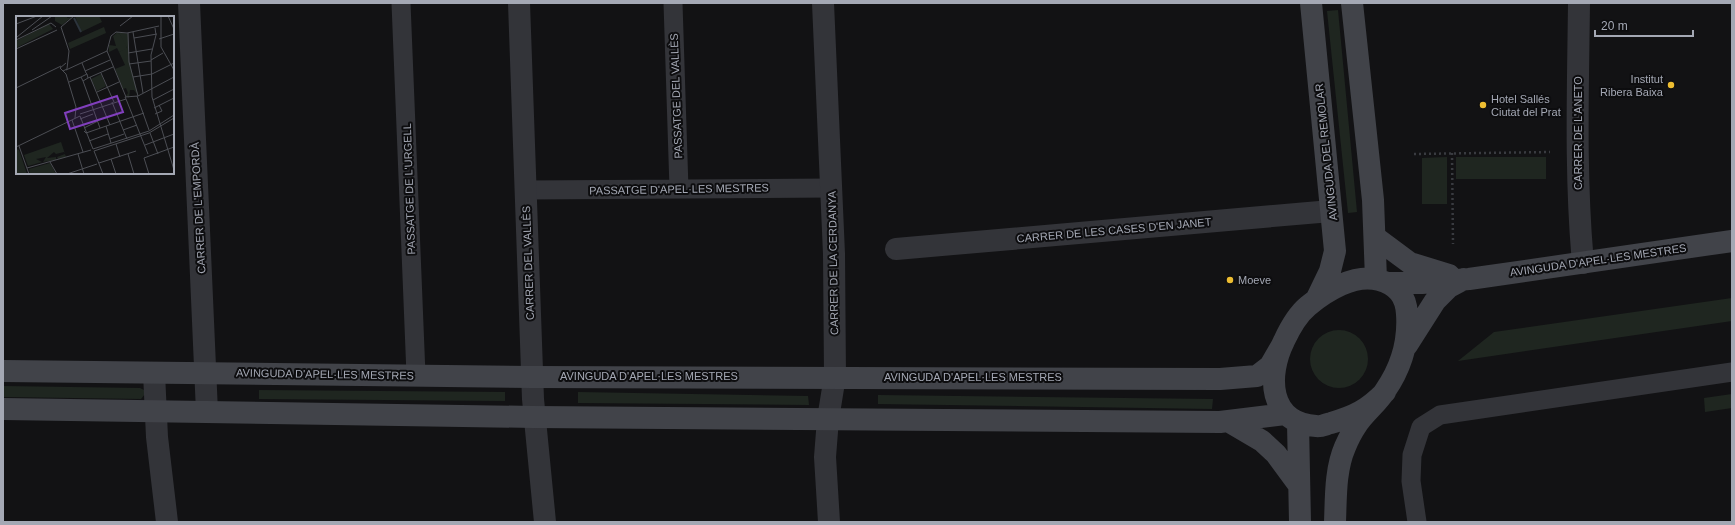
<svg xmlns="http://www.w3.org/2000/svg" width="1735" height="525" viewBox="0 0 1735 525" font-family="Arial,sans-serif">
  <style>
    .grass { fill: #1f2620 }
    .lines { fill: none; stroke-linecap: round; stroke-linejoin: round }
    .path { stroke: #393b40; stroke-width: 2.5; stroke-dasharray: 2 3; stroke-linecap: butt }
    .lane { stroke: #333439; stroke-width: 19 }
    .street { stroke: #333439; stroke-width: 22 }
    .secondary { stroke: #414349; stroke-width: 22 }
    .poi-dot { fill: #edbd31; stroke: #0d0d0f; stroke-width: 1.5 }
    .labels { text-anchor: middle; stroke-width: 4; stroke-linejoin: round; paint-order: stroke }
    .poi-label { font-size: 11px; fill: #a4a8b4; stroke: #0d0d0f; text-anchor: start }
    .street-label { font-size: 11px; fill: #a4a8b4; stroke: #0d0d0f }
    .inset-river { fill: none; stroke: #2c343c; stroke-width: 2 }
    .inset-road { fill: none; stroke: #4c4e54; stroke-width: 1 }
    .view { fill: #813fbd; fill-opacity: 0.15; stroke: #813fbd; stroke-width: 2 }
    .inset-edge { fill: none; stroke: #a4a8b4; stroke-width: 2 }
  </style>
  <rect width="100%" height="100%" fill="#121214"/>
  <!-- grass -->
  <path class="grass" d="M 1338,10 L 1357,212 L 1348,213 L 1327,11 Z
    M 1447,157 L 1447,204 L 1422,204 L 1422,158 Z
    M 1456,157 L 1546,157 L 1546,179 L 1456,179 Z
    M 1732,298 L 1732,321 L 1458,361 L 1494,332 Z
    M1310 359a29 29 0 1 1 58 0a29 29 0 1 1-58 0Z
    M 3,386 L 140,388 L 144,390 L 145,394 L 141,399 L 3,397 Z
    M 259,390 L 505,392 L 505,401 L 259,399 Z
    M 578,392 L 808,396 L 809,405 L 578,403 Z
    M 1732,394 L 1732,408 L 1705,412 L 1704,398 Z
    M 878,395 L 1213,399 L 1212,409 L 878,404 Z"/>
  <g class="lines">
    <!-- path -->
    <path class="path" d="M 1452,153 L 1453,244
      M 1414,154 L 1550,152"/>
    <!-- lane -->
    <path class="lane" d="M 401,3 L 416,375
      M 673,3 L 679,189
      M 526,190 L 832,188
      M 1417,522 L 1411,481 L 1412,455 L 1421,427 L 1440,415 L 1732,372"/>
    <!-- street -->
    <path class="street" d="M 189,3 L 207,412
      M 519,3 L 533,399 L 545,522
      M 823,3 L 834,254 L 835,376 L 828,419 L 825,457 L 829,522
      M 1579,3 C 1578,90 1575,176 1583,263
      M 896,249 L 1331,211
      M 154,373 L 157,437 L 167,522"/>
    <!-- secondary -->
    <path class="secondary" d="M 1311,3 L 1335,251 L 1330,271 L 1317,298
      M 1352,3 L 1373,200 L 1376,279
      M 1375,237 L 1410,263 L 1449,275
      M 1389,283 L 1422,283 L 1469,279 L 1732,241
      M 1407,345 L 1435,301 L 1449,287 L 1464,279
      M 3,371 L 532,377 L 1220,379 L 1257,376 L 1270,366 L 1281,347
      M 3,409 L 534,417 L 1220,422 L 1285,414
      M 1228,421 L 1262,441 L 1276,454 L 1298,484
      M 1298,423 L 1300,522
      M 1335,522 C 1336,498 1335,470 1345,447 C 1348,440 1352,432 1356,426 C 1364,413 1377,404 1385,391 C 1401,368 1409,343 1407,314 C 1406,296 1397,285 1379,280 C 1355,273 1326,291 1308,306 C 1297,315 1290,328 1284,341 C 1267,375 1268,423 1316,426 C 1321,427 1326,424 1331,423 C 1355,416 1367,410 1385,392"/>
  </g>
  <!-- markers -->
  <g class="poi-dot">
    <circle cx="1671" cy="85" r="4"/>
    <circle cx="1483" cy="105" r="4"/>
    <circle cx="1230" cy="280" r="4"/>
  </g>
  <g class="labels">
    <!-- poi labels -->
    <g class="poi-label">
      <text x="1663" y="83" text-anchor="end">Institut<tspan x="1663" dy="13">Ribera Baixa</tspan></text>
      <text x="1491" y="103">Hotel Sallés<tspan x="1491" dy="13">Ciutat del Prat</tspan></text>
      <text x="1238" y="284">Moeve</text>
    </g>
    <!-- street labels -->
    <g class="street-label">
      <text transform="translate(676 96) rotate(-92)" y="4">PASSATGE DEL VALLÈS</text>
      <text transform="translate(1578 133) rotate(-90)" y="4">CARRER DE L'ANETO</text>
      <text transform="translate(1326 152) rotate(-96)" y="4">AVINGUDA DEL REMOLAR</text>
      <text transform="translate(409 189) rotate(-92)" y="4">PASSATGE DE L'URGELL</text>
      <text transform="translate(679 189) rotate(-1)" y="4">PASSATGE D'APEL·LES MESTRES</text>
      <text transform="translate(198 208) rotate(-93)" y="4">CARRER DE L'EMPORDÀ</text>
      <text transform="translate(1114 230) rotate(-5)" y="4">CARRER DE LES CASES D'EN JANET</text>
      <text transform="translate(1598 260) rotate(-8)" y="4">AVINGUDA D'APEL·LES MESTRES</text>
      <text transform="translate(528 263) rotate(-92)" y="4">CARRER DEL VALLÈS</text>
      <text transform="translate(833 263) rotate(-91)" y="4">CARRER DE LA CERDANYA</text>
      <text transform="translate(325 374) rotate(1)" y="4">AVINGUDA D'APEL·LES MESTRES</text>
      <text x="649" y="380">AVINGUDA D'APEL·LES MESTRES</text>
      <text x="973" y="381">AVINGUDA D'APEL·LES MESTRES</text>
    </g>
  </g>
  <!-- overview -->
  <g transform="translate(16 16)">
    <rect width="158" height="158" fill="#121214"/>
    <path d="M 39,0 L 52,0 L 51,2 L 56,1 L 46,9 L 39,5 ZM 59,0 L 83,0 L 86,6 L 65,16 ZM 33,8 L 37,13 L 0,32 L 0,25 ZM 88,11 L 90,17 L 54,33 L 52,27 ZM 103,17 L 110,27 L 111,33 L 103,36 L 101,32 L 93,36 L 93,29 L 100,30 L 97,20 ZM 0,133 L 3,134 L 11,158 L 0,158 Z" fill="#1f2620"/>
    <path d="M 101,16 L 112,18 L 113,44 L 122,79 L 118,74 L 114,74 L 113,82 L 110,80 L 112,77 L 110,72 L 107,73 L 99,53 L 109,49 L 103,36 L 111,32 L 103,17 L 96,22 ZM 85,58 L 90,70 L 81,75 L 75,63 ZM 34,147 L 40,158 L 14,158 L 13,153 Z" fill="#1f2620"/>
    <path d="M 45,126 L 50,141 L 42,143 L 41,141 L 49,138 L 48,136 L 40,138 L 38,136 L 31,142 L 40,141 L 40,144 L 27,146 L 30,141 L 20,143 L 26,146 L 12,150 L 8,139 Z" fill="#1f2620"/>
    <path class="inset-river" d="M 58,2 L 65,16"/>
    <path class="inset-road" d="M 145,0 L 145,31 L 158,54M 152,0 L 158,13M 0,8 L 21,0M 104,10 L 117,0M 45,11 L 53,35 L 51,53 L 47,55M 45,11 L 58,0M 139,12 L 140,19 L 135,39 L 136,81 L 158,154M 16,14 L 36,0M 117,16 L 127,77M 112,17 L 113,46 L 122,80M 1,21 L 27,0M 118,22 L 141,18M 143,23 L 158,18M 0,24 L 35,7 L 40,11M 0,33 L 41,14M 91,35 L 95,20 L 100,16 L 111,17 L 143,10M 91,35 L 110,81M 112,37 L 136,33M 135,44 L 147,37M 50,47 L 44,52 L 50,58 L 60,91 L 59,102M 66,47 L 70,57 L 71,58 L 72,62 L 67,65 L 65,61 L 71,58M 113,48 L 135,45M 50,54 L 91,35M 69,55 L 94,44M 85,57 L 98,86M 74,61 L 94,109M 117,61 L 136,58 L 158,47M 72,62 L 97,51M 67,65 L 84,112M 53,66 L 65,61M 0,72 L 45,50M 81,76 L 103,66M 121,80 L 133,114M 110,83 L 132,138M 137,84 L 158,73M 96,86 L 111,123M 138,92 L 158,82M 64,98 L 110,83 L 109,81 L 122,80 L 158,61M 139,98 L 146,95 L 143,89M 64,100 L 77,133M 64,103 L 77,98M 56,104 L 67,136M 90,110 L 95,127M 68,112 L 82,105M 107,114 L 121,109M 68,115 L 70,117 L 128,97M 134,117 L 142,138M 94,123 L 108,118M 73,125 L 92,118M 100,128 L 104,141M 129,129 L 158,118M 3,130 L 13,158M 0,131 L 64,100M 77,133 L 133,115 L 158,99M 78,135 L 133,117 L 158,102M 78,135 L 87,158M 62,138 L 68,158M 112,138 L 118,158M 95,143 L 100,158M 34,146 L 41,158M 83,147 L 120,135M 11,152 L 75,134M 51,158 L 81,148M 133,158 L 128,142 L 158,131"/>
    <path class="view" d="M 101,80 L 107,96 L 54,113 L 49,97 Z"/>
    <rect width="158" height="158" class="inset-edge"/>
  </g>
  <!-- border -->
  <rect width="1735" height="525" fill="none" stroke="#a4a8b4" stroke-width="8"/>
  <!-- scale -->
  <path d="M1595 30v6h98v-6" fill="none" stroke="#a4a8b4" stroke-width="2"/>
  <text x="1601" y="30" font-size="12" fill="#a4a8b4" stroke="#0d0d0f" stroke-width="3" paint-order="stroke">20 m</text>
</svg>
